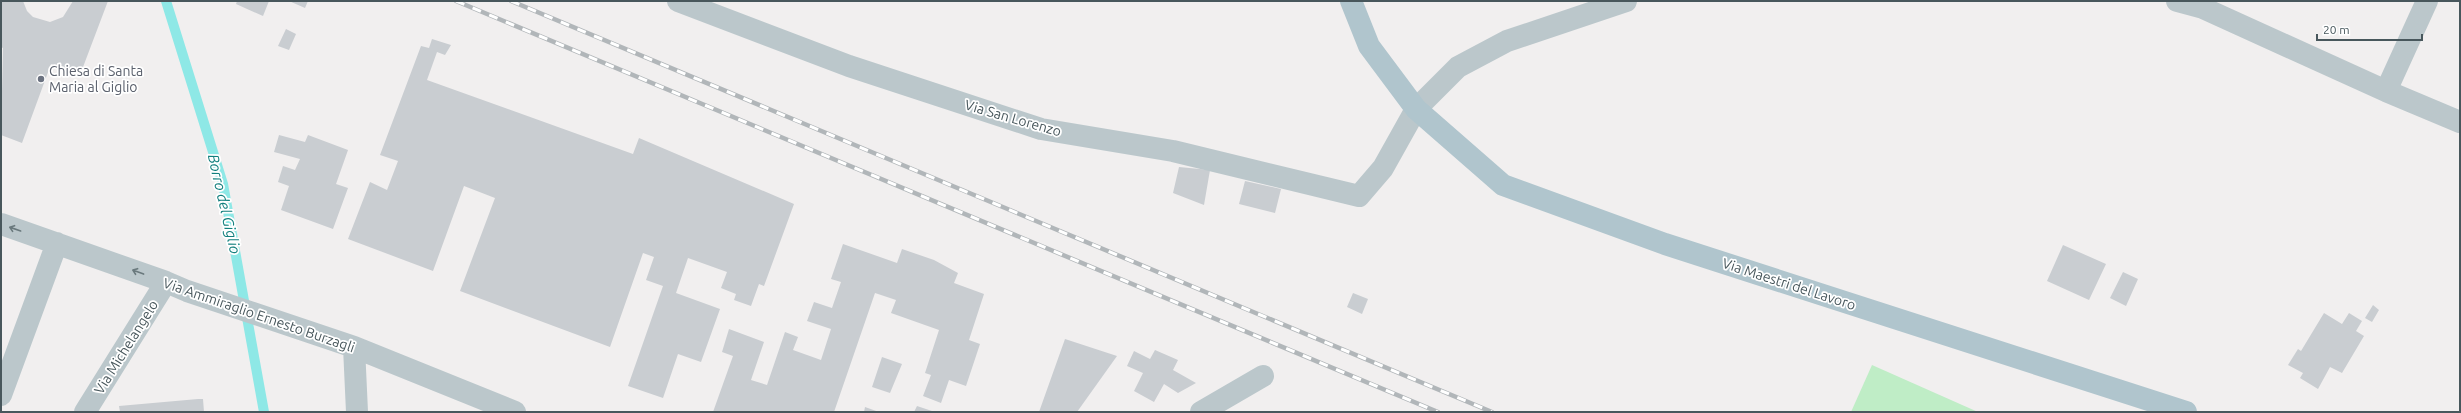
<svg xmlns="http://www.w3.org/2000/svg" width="2461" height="413" viewBox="0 0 2461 413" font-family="Ubuntu,sans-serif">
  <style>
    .green { fill: #bfedc6 }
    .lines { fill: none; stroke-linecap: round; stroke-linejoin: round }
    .stream { stroke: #8ee8e6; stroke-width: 10 }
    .building { fill: #c9cdd1 }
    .minor { stroke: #bbc7cb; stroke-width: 22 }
    .primary { stroke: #b0c5cd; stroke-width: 22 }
    .rail-casing { stroke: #b1b6b9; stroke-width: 4.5 }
    .rail { stroke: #fff; stroke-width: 3; stroke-dasharray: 9; stroke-linecap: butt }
    .oneway { stroke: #6a797d }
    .worship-dot { fill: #6b7280; stroke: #fff; stroke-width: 1.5 }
    .labels { text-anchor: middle; stroke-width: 3.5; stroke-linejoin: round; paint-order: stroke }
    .worship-label { font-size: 14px; fill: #5b616d; stroke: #fff; text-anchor: start }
    .street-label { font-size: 14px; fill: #48575c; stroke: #fff }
    .water-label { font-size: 15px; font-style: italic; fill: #127f7d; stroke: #fff }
  </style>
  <rect width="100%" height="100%" fill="#f1efef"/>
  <!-- green -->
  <path class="green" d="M 1872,365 L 1978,412 L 1851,412 Z"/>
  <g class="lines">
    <!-- stream -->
    <path class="stream" d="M 166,1 L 223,184 L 264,412"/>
  </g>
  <!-- building -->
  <path class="building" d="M 1,1 L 23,1 L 27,11 L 33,17 L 50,22 L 63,17 L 73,1 L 108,1 L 80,75 L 51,64 L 22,143 L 1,135 L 3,48 L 1,47 Z
    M 237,1 L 269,1 L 263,16 L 236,4 Z
    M 289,1 L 308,1 L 305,8 Z
    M 286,29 L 296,34 L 289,50 L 278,46 Z
    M 432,39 L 451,45 L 445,55 L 437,52 L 427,80 L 633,154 L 639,138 L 794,204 L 764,286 L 759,284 L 751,306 L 734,300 L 736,294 L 721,288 L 727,272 L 688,258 L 676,293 L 720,309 L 701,362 L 678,354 L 663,398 L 628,386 L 663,286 L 646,280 L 654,257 L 643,253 L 610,347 L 460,291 L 495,198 L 464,186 L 433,271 L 348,239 L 370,182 L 387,190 L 398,161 L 380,155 L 421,46 L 429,48 Z
    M 279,135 L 305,142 L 308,135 L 348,150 L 336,184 L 348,188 L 333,229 L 281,210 L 289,186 L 278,182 L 283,166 L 295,170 L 300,159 L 274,152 Z
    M 1179,167 L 1210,170 L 1204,205 L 1173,193 Z
    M 1245,181 L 1281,189 L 1275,213 L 1239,204 Z
    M 843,244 L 897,263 L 902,249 L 934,260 L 958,273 L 954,283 L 984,294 L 969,340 L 980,344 L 966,386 L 949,380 L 941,403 L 923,396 L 931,375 L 925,373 L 939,330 L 891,313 L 896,300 L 875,293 L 834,412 L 713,412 L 733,356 L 722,352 L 729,329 L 764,342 L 751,380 L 767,385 L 785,332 L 798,337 L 793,350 L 821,360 L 831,329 L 807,321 L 814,302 L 832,308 L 841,282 L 831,279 Z
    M 2063,245 L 2106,264 L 2089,300 L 2047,281 Z
    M 2123,272 L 2138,279 L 2126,306 L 2110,298 Z
    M 1353,293 L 1368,299 L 1362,314 L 1347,307 Z
    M 2373,305 L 2379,310 L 2372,322 L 2365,318 Z
    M 2324,313 L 2342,324 L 2349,313 L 2362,321 L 2356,331 L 2364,336 L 2342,373 L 2330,367 L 2318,389 L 2300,378 L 2303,373 L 2288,365 L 2298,349 L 2301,351 Z
    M 1065,339 L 1117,356 L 1077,412 L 1039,412 Z
    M 1155,350 L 1178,360 L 1173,370 L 1196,383 L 1178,393 L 1164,384 L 1154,402 L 1134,391 L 1143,373 L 1127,366 L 1134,351 L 1150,359 Z
    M 882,357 L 902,364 L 890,393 L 872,387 Z
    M 198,399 L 203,399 L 204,412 L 120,412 L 119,406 Z
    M 917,406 L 935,412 L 914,412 Z
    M 865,407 L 879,412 L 864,412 Z"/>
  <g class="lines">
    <!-- minor -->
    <path class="minor" d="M 678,1 L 849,66 L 1041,129 L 1173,151 L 1359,196 L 1383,168 L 1416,109 L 1458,67 L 1507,41 L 1626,1
      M 2177,1 L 2203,8 L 2386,91 L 2460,122
      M 2386,91 L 2427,1
      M 1,224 L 166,282 L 187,291 L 354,347 L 515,412
      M 354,347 L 357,412
      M 1,395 L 57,243
      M 85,412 L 166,282
      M 1201,412 L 1263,376"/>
    <!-- primary -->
    <path class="primary" d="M 1351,1 L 1369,46 L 1416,109 L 1503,185 L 1665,244 L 2186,412"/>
    <defs>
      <path id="rail" d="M 456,1 L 1438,412
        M 511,1 L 1492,412"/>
    </defs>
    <!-- rail casing -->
    <use href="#rail" class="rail-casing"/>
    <!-- rail -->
    <use href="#rail" class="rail"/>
  </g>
  <!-- one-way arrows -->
  <defs><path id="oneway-shaft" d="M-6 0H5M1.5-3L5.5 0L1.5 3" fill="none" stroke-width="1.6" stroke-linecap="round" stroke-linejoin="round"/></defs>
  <g class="oneway">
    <use href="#oneway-shaft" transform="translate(15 229) rotate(-161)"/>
    <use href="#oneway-shaft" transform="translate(138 272) rotate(-160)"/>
  </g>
  <!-- markers -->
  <circle class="worship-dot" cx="41" cy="79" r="4"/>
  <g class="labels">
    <!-- worship labels -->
    <g class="worship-label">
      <text x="49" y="76">Chiesa di Santa<tspan x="49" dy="16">Maria al Giglio</tspan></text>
    </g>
    <!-- street labels -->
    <g class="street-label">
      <text transform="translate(1013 118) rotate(16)" y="5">Via San Lorenzo</text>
      <text transform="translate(1789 284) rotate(18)" y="5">Via Maestri del Lavoro</text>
      <text transform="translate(259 315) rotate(19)" y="5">Via Ammiraglio Ernesto Burzagli</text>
      <text transform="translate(126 347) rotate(-58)" y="5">Via Michelangelo</text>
    </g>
    <!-- water labels -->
    <g class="water-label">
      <text transform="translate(224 204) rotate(77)" y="5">Borro del Giglio</text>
    </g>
  </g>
  <!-- border -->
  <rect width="2461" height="413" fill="none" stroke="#48575c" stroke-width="4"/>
  <!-- scale -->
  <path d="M2317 34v6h105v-6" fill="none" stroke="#48575c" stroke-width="2"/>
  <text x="2323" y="34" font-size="12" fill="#48575c" stroke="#ffffff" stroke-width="3" paint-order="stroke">20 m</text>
</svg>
